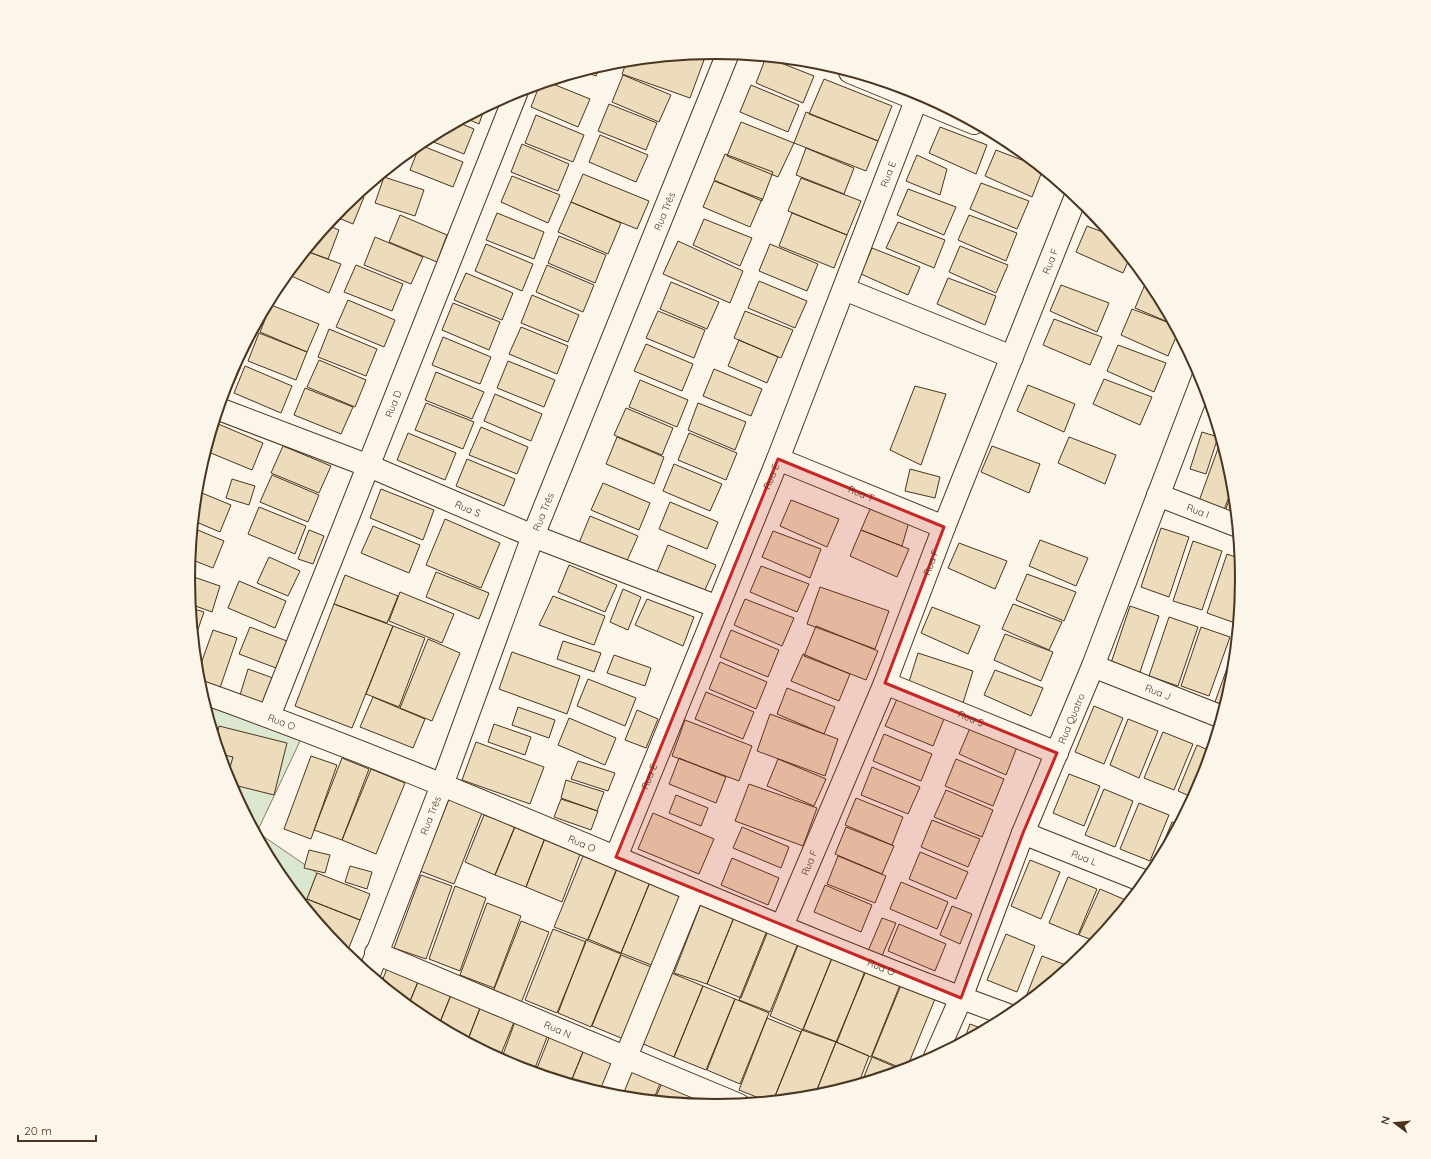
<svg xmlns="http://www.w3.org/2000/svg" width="1431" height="1159" viewBox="0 0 1431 1159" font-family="Quicksand,sans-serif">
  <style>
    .green { fill: #dce7d0; stroke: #887966 }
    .building { fill: #ecdcbc; stroke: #4a3520 }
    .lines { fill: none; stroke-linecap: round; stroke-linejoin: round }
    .minor-casing { stroke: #4a3520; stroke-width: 24 }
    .minor { stroke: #fbf6e9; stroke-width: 22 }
    .marked { fill: #c62828; fill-opacity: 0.2; stroke: #c62828; stroke-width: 3; stroke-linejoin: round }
    .labels { text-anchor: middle; stroke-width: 3; stroke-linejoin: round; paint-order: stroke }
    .street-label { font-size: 10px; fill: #4a3520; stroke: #fbf6e9 }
    .rim { fill: none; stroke: #4a3520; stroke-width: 2 }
  </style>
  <rect width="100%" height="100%" fill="#fbf6e9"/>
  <!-- green -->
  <path class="green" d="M 205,705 L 301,739 L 257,832 L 317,873 L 304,906 L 277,872 L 228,781 Z"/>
  <!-- building -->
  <path class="building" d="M 688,55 L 704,60 L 690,98 L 622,74 L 627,61 Z
    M 766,57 L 814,76 L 803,103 L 756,83 Z
    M 600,66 L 596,76 L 583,71 Z
    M 623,75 L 671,95 L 659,122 L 612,102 Z
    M 824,79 L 892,106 L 878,141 L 809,114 Z
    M 548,82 L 590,99 L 578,127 L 531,107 L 540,84 Z
    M 751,85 L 799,105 L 788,132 L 740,112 Z
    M 609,104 L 657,123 L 646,150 L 598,131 Z
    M 485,107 L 479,124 L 465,118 Z
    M 806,112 L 878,141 L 866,171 L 794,143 Z
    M 536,115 L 584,135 L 573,162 L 525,143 Z
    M 457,122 L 474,129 L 464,154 L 426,139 Z
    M 741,122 L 794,143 L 778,177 L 727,156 Z
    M 940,127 L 987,145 L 976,174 L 929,153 Z
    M 600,135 L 648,155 L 636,182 L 589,162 Z
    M 522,144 L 569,164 L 558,191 L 511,172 Z
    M 420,145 L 463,162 L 453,187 L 410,170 Z
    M 806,148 L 854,168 L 844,194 L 796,175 Z
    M 996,150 L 1040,167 L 1043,169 L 1032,197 L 985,176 Z
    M 725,154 L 773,172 L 762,201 L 714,180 Z
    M 917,155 L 947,169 L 940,195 L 906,181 Z
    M 583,174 L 649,201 L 637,229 L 571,202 Z
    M 512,176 L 560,195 L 548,223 L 501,202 Z
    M 384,177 L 424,190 L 415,216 L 375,203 Z
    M 801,178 L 861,201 L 847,235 L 788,211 Z
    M 714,181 L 762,199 L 750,227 L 703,207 Z
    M 981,183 L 1029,201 L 1017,229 L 970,209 Z
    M 908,189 L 956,207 L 944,235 L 897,215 Z
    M 358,194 L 364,197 L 353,224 L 334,216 L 343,206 Z
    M 571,202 L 621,223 L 608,254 L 558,232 Z
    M 497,213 L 544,232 L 534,259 L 486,240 Z
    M 792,213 L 847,235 L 834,268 L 779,246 Z
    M 400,215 L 447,235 L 437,262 L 389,242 Z
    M 969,215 L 1017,233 L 1006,261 L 958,240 Z
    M 704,219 L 752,238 L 740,266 L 693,245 Z
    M 898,222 L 945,240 L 934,268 L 886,248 Z
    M 327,225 L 339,230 L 328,259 L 306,251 Z
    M 1087,226 L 1113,236 L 1130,257 L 1123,273 L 1076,252 Z
    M 559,236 L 606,255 L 595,283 L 548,263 Z
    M 375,237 L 423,257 L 411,284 L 364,265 Z
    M 678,241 L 743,271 L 730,303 L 663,274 Z
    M 486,244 L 533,264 L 522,291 L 475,271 Z
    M 770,244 L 818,264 L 807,291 L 759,271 Z
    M 960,246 L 1008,265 L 996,293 L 949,272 Z
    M 872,248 L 920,267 L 908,295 L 861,274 Z
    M 306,251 L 341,264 L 329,293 L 287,274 Z
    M 356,265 L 403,284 L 392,311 L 344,292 Z
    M 547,265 L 594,285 L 583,312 L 536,292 Z
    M 466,273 L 513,293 L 502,320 L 454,300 Z
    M 948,278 L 996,296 L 985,325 L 937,304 Z
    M 759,281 L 807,301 L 795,328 L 748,308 Z
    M 671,282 L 719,302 L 707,329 L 660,309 Z
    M 1146,282 L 1152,284 L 1154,287 L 1175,325 L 1135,308 Z
    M 1061,285 L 1109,303 L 1097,332 L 1050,311 Z
    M 532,295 L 579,315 L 568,342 L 521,323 Z
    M 348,300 L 395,320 L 384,347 L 336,327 Z
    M 453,303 L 500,322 L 489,350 L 442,330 Z
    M 271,305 L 319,324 L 307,352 L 260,332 Z
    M 1132,309 L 1175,325 L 1178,332 L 1168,356 L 1121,335 Z
    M 658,311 L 705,330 L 694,358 L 646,338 Z
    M 745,311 L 793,330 L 781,358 L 734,338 Z
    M 1054,319 L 1102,337 L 1090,365 L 1043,345 Z
    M 521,327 L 568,346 L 557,374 L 509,354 Z
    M 329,329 L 377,349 L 366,376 L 318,357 Z
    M 259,333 L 307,352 L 296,380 L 248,361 Z
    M 443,337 L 491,357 L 480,384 L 432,365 Z
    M 739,340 L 778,357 L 767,383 L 728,366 Z
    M 646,344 L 693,364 L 682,391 L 634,371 Z
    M 1118,345 L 1166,363 L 1154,392 L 1107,371 Z
    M 319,360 L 366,380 L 355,407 L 307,387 Z
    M 508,361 L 555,380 L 544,407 L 497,388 Z
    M 245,366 L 292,386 L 281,413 L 234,393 Z
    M 714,369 L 762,389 L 751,416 L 703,396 Z
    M 436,372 L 484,392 L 472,419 L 425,400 Z
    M 1104,379 L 1152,397 L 1140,425 L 1093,404 Z
    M 640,380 L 688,400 L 677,427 L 629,407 Z
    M 1028,385 L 1075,404 L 1064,432 L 1017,411 Z
    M 915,386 L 946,394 L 921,465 L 890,450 Z
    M 305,388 L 353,407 L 341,434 L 294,415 Z
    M 495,394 L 542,414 L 531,441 L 484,421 Z
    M 426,403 L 474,422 L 463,449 L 415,430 Z
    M 698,403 L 746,422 L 735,450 L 688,430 Z
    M 626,408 L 673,428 L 662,455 L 614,435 Z
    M 216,423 L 263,443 L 252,470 L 206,451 Z
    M 481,427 L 528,447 L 517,474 L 469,455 Z
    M 1202,432 L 1218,437 L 1206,474 L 1190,469 Z
    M 408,433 L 456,453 L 445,480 L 397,460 Z
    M 689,433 L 737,453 L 726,480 L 678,460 Z
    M 617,437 L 664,457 L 654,484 L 606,464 Z
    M 1069,437 L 1116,455 L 1105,484 L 1058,463 Z
    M 1220,443 L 1223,444 L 1233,477 L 1234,483 L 1224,510 L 1199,501 Z
    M 283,446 L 331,466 L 319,493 L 271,473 Z
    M 992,446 L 1040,464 L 1029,493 L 981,472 Z
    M 467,459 L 515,479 L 504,506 L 456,486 Z
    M 674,464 L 722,484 L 710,511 L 663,491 Z
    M 910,469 L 940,477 L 935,498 L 905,491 Z
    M 272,475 L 319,495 L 308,522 L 260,502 Z
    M 232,479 L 255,486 L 249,505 L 226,498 Z
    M 603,483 L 650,503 L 639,530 L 591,510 Z
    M 1234,486 L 1237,519 L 1224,514 Z
    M 381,489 L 434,510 L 423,540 L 370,518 Z
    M 197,491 L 231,505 L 220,532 L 194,521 Z
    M 791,500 L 839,519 L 827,547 L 780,526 Z
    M 670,502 L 718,522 L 707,549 L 659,529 Z
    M 259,507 L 306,526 L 295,554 L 248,534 Z
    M 870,509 L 909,522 L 902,546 L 861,530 Z
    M 590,516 L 638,536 L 626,563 L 579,543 Z
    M 445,519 L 500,543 L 481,588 L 426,565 Z
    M 373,526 L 420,545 L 409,573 L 361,553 Z
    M 193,528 L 224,541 L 213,568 L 190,559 Z
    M 1161,528 L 1189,537 L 1169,597 L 1141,587 Z
    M 309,530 L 324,536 L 313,564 L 298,559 Z
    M 861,530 L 909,549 L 897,577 L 850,556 Z
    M 773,531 L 821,549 L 810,578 L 762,557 Z
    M 1040,540 L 1088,558 L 1076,586 L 1029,566 Z
    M 1193,541 L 1222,551 L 1202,610 L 1173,601 Z
    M 959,543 L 1007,561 L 995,589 L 948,568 Z
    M 668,545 L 716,565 L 704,592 L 657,572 Z
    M 1227,554 L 1241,559 L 1243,580 L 1240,609 L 1235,623 L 1207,613 Z
    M 269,557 L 300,571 L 288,596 L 257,583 Z
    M 569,565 L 617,585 L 605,612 L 558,592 Z
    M 761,566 L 809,584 L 797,612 L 750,592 Z
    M 436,572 L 489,593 L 479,619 L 426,597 Z
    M 1027,574 L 1076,592 L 1064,621 L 1016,600 Z
    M 188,575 L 220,586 L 212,612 L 190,604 Z
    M 345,575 L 398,596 L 387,623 L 334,604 Z
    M 239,581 L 286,601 L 275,628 L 228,608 Z
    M 820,587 L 889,611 L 875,649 L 807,624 Z
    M 623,589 L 641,597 L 628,630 L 610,622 Z
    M 400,592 L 454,614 L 442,643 L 389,621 Z
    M 553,596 L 605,616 L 594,645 L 539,625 Z
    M 647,599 L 694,617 L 683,646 L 635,625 Z
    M 745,599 L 794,618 L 782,646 L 734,625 Z
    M 334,604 L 393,626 L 352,728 L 295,706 Z
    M 1013,604 L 1062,622 L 1049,650 L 1002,629 Z
    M 1130,606 L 1159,616 L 1139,675 L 1110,666 Z
    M 932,607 L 980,626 L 968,654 L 921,633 Z
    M 191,608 L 204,612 L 195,638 L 194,637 Z
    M 1169,617 L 1198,627 L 1178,686 L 1149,676 Z
    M 393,626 L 425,638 L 399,707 L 366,694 Z
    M 816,626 L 878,651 L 866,680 L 804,656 Z
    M 250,627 L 287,641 L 276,668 L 239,654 Z
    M 1201,627 L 1230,637 L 1209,696 L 1181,686 Z
    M 213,630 L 237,638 L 220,688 L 198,680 L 197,675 Z
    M 731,630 L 779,650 L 768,677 L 720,657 Z
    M 1005,634 L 1053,652 L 1041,681 L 994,660 Z
    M 428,639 L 460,653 L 432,721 L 400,708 Z
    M 563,641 L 601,653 L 594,672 L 557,659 Z
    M 1236,643 L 1237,643 L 1233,683 L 1226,706 L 1215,702 Z
    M 512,652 L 580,676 L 567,714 L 499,689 Z
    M 918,653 L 973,671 L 963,703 L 908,685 Z
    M 803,654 L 850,674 L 839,701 L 791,681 Z
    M 614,655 L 651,668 L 645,686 L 607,673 Z
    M 720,662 L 767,682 L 756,709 L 709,689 Z
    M 248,669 L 273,678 L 265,704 L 240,695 Z
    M 995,670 L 1043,688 L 1031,716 L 984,695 Z
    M 588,679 L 636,698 L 625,726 L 577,706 Z
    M 787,688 L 835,707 L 824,734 L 777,714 Z
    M 706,692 L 754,712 L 743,739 L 695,719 Z
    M 373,697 L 425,719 L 413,748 L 360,727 Z
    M 897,699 L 944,719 L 933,746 L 885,726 Z
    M 1094,706 L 1123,718 L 1104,764 L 1075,752 Z
    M 518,707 L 555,720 L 549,738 L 512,725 Z
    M 637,710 L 658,719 L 646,748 L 625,740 Z
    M 770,714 L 838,739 L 825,776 L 757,751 Z
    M 569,718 L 616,738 L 605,765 L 558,745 Z
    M 1128,719 L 1158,731 L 1139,778 L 1110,765 Z
    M 685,720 L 752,746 L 739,781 L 672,756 Z
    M 494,724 L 531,737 L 525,755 L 488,742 Z
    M 219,726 L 287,743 L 274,795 L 230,784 L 227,778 L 233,757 L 220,754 L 216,740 Z
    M 970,728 L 1017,747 L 1006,775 L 959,754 Z
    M 1163,732 L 1193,744 L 1174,790 L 1144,778 Z
    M 884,734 L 932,754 L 921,781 L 873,761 Z
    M 476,742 L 544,767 L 530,804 L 462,780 Z
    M 1197,745 L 1212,752 L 1203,782 L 1194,798 L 1178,791 Z
    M 311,756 L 337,765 L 311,839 L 284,829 Z
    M 342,758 L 369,769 L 342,840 L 314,830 Z
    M 679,758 L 726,777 L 716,803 L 669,784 Z
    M 778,759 L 826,779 L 814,806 L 767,786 Z
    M 956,759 L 1004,779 L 993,806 L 945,786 Z
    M 578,761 L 615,773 L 608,791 L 571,779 Z
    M 872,767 L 920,787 L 908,814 L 861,795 Z
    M 371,769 L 405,783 L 376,854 L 342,840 Z
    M 1069,774 L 1100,786 L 1084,826 L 1053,813 Z
    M 566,780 L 604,792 L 597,811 L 561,798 Z
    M 749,784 L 817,808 L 803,846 L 735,821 Z
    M 1104,789 L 1133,801 L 1115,847 L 1085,835 Z
    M 946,790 L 993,810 L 982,837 L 934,817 Z
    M 676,795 L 708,808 L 701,826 L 669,813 Z
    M 856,798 L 903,817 L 892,845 L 845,825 Z
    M 449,799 L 482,813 L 454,884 L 420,871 Z
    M 561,799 L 598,811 L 591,830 L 554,817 Z
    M 1139,803 L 1169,815 L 1150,861 L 1120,849 Z
    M 653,813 L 714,839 L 699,874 L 638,849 Z
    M 484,815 L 515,827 L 495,875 L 465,862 Z
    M 932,820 L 980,839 L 968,867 L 921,847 Z
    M 1172,822 L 1180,825 L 1156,869 L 1153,868 Z
    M 515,826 L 545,838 L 526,887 L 495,875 Z
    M 742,827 L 789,847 L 781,868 L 733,848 Z
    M 846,827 L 894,846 L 882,874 L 835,854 Z
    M 545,838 L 581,852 L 562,902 L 526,887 Z
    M 309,850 L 330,855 L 325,873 L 304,868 Z
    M 920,852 L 968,872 L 956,899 L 909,879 Z
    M 583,856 L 617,869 L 588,940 L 554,927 Z
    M 838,856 L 886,876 L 875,903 L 827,884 Z
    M 732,858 L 779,878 L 768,905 L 721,885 Z
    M 1030,860 L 1060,872 L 1041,919 L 1011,906 Z
    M 350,866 L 372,872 L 367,889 L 345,882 Z
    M 617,868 L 650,882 L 621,953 L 588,939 Z
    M 317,873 L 370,894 L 360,920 L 307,899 Z
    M 421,875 L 452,886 L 426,959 L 394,948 Z
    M 1068,877 L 1097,889 L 1078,935 L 1049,923 Z
    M 650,882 L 683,895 L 654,966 L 621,953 Z
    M 901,882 L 948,902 L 937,929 L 890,909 Z
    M 825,885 L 872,905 L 861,932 L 814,912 Z
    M 455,886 L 486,898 L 460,971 L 429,959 Z
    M 1100,889 L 1128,901 L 1125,908 L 1097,942 L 1079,935 Z
    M 307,899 L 360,920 L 348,950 L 336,945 L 304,906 Z
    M 702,901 L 735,915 L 707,984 L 674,973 Z
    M 487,903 L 521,916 L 494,988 L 460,975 Z
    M 952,906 L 972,914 L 960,944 L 940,935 Z
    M 735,915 L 770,926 L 741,998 L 707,984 Z
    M 882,918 L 896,923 L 882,956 L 868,951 Z
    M 521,921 L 549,932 L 521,1003 L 493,992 Z
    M 899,924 L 946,944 L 935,971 L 888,951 Z
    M 768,928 L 799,941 L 770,1012 L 739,1000 Z
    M 553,929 L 586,942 L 557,1013 L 525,1000 Z
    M 1006,934 L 1035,946 L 1017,992 L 987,980 Z
    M 586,940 L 621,954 L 591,1027 L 558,1013 Z
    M 798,945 L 832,958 L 803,1030 L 770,1016 Z
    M 621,955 L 654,968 L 626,1040 L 592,1026 Z
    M 1042,956 L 1071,967 L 1027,1003 L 1024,1002 Z
    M 832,958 L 865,971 L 837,1042 L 803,1029 Z
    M 389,963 L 420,977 L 408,1006 L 381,984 Z
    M 866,971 L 900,985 L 871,1057 L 836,1042 Z
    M 669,972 L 703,986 L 674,1057 L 641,1043 Z
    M 420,977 L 453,990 L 438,1027 L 422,1018 L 408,1006 Z
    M 901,985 L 935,999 L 906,1070 L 872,1056 Z
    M 703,986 L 735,999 L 706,1070 L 674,1057 Z
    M 453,990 L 482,1003 L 467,1042 L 438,1027 Z
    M 735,999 L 769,1013 L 740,1084 L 707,1070 Z
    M 482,1003 L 516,1017 L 499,1059 L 467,1042 Z
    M 767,1018 L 801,1032 L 773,1101 L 769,1102 L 739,1090 Z
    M 516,1019 L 549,1032 L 533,1073 L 513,1067 L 501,1060 Z
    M 970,1024 L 986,1030 L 963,1043 Z
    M 802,1030 L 836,1042 L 814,1097 L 773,1101 Z
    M 551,1033 L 585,1047 L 570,1084 L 535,1073 Z
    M 836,1042 L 869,1056 L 858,1085 L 814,1097 Z
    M 585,1047 L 618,1060 L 605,1094 L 570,1084 Z
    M 872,1057 L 905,1071 L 861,1084 Z
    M 627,1067 L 661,1081 L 653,1101 L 615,1097 Z
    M 662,1083 L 696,1096 L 693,1105 L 654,1101 Z
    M 696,1096 L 718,1107 L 693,1105 Z"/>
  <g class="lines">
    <defs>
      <g id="minor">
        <path d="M 850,72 L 974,123"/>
        <path d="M 844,289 L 1012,357"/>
        <path id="s1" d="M 219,409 L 369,466 L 533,536 L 718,607"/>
        <path id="s2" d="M 778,459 L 944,527"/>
        <path id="s3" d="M 1158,495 L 1238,526"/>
        <path id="s4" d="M 1093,666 L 1222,717"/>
        <path id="s5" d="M 885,683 L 1057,753"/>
        <path id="s6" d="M 201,692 C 475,789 737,917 1011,1016"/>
        <path id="s7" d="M 269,716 L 517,91"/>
        <path id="s8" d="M 1023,833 L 1146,882"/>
        <path id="s9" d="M 616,857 L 778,459 L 919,93"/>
        <path id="s10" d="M 782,926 L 885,683 L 944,527 L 1076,196"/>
        <path id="s11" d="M 376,953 L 739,1105"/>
        <path id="s12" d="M 369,974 L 442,785 L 533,536 L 728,53"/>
        <path id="s13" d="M 935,1057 L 961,998 L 1023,833 L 1093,666 L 1203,378"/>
        <path d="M 610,1096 L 694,890"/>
      </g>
    </defs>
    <!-- minor casing -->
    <use href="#minor" class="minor-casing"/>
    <!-- minor -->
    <use href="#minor" class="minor"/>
  </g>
  <!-- marked area -->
  <path class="marked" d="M 778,459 L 944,527 L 885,683 L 1057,753 L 1023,833 L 961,998 L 616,857 Z"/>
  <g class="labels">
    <!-- street labels -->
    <g class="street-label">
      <text dy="4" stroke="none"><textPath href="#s9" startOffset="735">Rua E</textPath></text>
      <text dy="4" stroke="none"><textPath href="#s12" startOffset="818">Rua Três</textPath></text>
      <text dy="4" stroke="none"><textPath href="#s10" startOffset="717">Rua F</textPath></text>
      <text dy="4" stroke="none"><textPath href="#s7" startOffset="336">Rua D</textPath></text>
      <text dy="4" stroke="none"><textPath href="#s9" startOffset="411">Rua E</textPath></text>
      <text dy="4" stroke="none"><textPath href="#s2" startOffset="90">Rua T</textPath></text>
      <text dy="4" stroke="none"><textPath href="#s1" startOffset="268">Rua S</textPath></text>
      <text dy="4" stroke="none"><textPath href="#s3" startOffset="43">Rua I</textPath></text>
      <text dy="4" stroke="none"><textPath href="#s12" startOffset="494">Rua Três</textPath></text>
      <text dy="4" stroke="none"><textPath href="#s10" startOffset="393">Rua F</textPath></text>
      <text dy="4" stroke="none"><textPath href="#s4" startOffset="70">Rua J</textPath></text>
      <text dy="4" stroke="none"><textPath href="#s5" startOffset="93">Rua S</textPath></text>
      <text dy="4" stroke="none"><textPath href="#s13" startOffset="365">Rua Quatro</textPath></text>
      <text dy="4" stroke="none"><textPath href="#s6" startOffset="86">Rua O</textPath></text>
      <text dy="4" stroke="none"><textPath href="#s9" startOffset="87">Rua E</textPath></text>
      <text dy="4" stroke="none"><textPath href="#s12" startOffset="170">Rua Três</textPath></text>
      <text dy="4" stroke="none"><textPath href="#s6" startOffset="410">Rua O</textPath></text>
      <text dy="4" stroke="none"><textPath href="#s8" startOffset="66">Rua L</textPath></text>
      <text dy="4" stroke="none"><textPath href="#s10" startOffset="69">Rua F</textPath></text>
      <text dy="4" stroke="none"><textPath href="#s6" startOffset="734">Rua O</textPath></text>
      <text dy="4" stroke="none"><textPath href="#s11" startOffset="197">Rua N</textPath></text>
    </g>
  </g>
  <!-- crop -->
  <path d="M0 0H1431V1159H0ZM195 579a520 520 0 1 1 1040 0a520 520 0 1 1-1040 0Z" fill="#fbf6e9" fill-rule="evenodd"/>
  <path class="rim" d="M195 579a520 520 0 1 1 1040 0a520 520 0 1 1-1040 0Z"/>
  <!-- north arrow -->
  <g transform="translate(1395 1123) rotate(286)" stroke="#fbf6e9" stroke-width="3" paint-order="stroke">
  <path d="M0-3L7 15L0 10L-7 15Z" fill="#4a3520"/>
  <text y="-6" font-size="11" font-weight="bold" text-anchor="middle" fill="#4a3520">N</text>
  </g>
  <!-- scale -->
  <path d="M18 1135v6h78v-6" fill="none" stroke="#4a3520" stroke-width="2"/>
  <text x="24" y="1135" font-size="12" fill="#4a3520" stroke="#fbf6e9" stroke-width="3" paint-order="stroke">20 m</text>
</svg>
